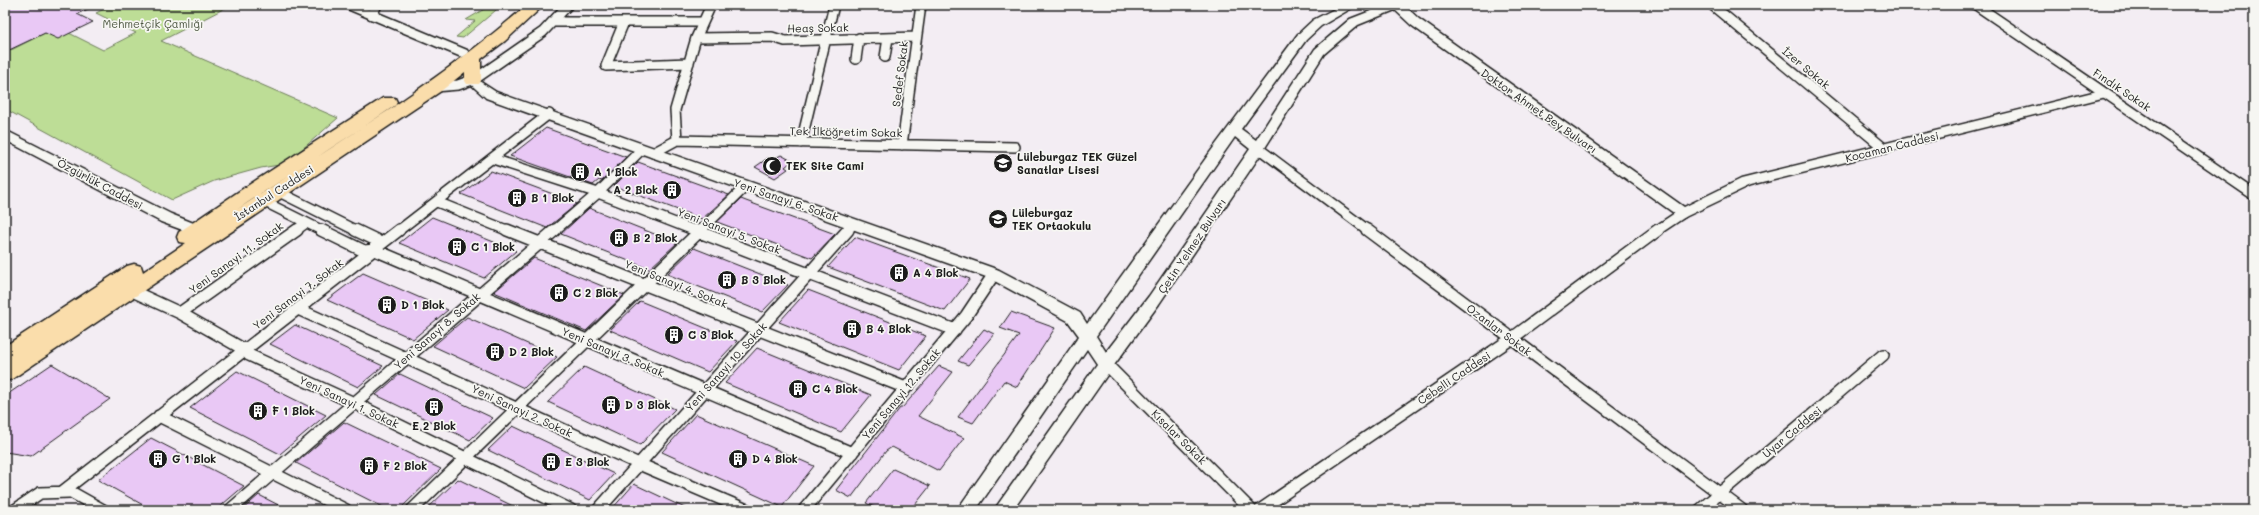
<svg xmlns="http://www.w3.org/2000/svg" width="2259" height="515" viewBox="0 0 2259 515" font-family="Mali,sans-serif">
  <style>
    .green { fill: #bddd96; stroke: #6c7c59 }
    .building { fill: #e9c8f5; stroke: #1c1c1c }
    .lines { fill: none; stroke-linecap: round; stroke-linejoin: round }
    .street-far1-casing { stroke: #1c1c1c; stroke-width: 12 }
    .street-casing { stroke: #1c1c1c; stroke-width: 14 }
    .secondary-casing { stroke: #1c1c1c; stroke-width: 3 }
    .highway-casing { stroke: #1c1c1c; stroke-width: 3 }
    .street-far1 { stroke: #f6f6f2; stroke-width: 9 }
    .street { stroke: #f6f6f2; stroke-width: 11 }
    .secondary { fill: #f6f6f2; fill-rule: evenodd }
    .highway { fill: #faddab; fill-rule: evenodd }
    .labels { text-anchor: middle; stroke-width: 3.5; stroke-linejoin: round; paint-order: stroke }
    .park-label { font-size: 11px; fill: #4c5641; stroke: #f6f6f2 }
    .street-label { font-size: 11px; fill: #1c1c1c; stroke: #f6f6f2 }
    .poi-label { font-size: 11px; font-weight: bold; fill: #1c1c1c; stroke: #f6f6f2; text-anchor: start }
  </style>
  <rect width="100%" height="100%" fill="#f3edf3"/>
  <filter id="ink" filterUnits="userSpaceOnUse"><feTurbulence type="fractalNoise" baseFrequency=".025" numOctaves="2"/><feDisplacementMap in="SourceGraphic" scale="8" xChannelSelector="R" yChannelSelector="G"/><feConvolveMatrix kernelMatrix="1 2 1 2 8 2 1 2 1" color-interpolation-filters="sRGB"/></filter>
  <g filter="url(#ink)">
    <!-- green -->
    <path class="green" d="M 112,5 L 231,5 L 161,41 L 338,118 L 285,164 L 261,168 L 214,181 L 172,200 L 5,109 L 5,53 L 45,33 L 69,33 L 103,50 L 136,33 L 96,13 Z
      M 491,5 L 502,5 L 463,38 L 456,37 L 475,21 L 466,20 Z"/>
    <!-- building -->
    <path class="building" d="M 15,5 L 97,5 L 77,14 L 93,22 L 58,39 L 45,33 L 5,52 L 5,10 Z
      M 546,128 L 626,157 L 602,181 L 599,180 L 593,185 L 510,156 Z
      M 781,155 L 792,161 L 785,167 L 788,169 L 775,178 L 755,167 L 768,158 L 772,160 Z
      M 638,162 L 729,195 L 702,219 L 614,186 Z
      M 491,171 L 569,200 L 577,204 L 547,228 L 461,194 Z
      M 741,199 L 746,201 L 835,234 L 812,258 L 717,222 Z
      M 589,208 L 677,243 L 649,269 L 561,234 Z
      M 432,217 L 516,251 L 484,278 L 399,243 Z
      M 855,237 L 970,279 L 945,311 L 828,267 Z
      M 694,248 L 788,285 L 762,312 L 667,274 Z
      M 534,258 L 624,295 L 586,331 L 494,292 Z
      M 363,273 L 448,310 L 413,339 L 327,300 Z
      M 808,290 L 926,336 L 899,370 L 779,322 Z
      M 640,301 L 737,341 L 708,372 L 610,330 Z
      M 1011,312 L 1055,328 L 1017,387 L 1004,381 L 973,423 L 958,417 L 1019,335 L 1000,328 Z
      M 467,317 L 557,357 L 524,388 L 433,346 Z
      M 295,325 L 383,366 L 358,387 L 270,344 Z
      M 984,329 L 994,334 L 968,365 L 958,361 Z
      M 757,348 L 871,395 L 841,432 L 725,383 Z
      M 52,364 L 110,399 L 31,456 L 5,452 L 5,396 Z
      M 939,366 L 953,372 L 918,416 L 964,438 L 939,471 L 892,447 L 886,451 L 851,498 L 836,490 L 900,408 L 902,408 Z
      M 584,367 L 675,409 L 640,445 L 548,402 Z
      M 237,371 L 326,415 L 280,454 L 190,408 Z
      M 400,374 L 493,418 L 470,440 L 376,395 Z
      M 696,414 L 814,466 L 782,507 L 662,452 Z
      M 344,422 L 441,469 L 399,510 L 389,510 L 296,463 Z
      M 513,426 L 614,474 L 590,500 L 488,450 Z
      M 151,438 L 244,486 L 216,510 L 152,510 L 98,480 Z
      M 893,469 L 930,486 L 911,510 L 880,510 L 866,503 Z
      M 458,479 L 521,510 L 426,510 Z
      M 634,484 L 689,510 L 611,510 Z
      M 259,495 L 288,510 L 242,510 Z"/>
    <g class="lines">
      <defs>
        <path id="street-far1" d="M 1712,5 L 1885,149
          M 1976,5 L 2254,195
          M 372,15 L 377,5
          M 555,22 L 702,22
          M 624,22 L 606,66 L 689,63
          M 696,38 L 772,37 L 785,41 L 916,37
          M 885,57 L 888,38
          M 856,59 L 859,38
          M 435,87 L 458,85 L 475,79 L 543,32 L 568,5
          M 677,140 L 1015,147
          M 801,143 L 834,5
          M 902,145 L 921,5
          M 1258,148 L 1369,231
          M 653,153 L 677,140 L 675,110 L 696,38 L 711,5
          M 493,159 L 598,193 L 696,231
          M 277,191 L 357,231
          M 263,201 L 323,231
          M 437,202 L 509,231
          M 295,231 L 306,223
          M 398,231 L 549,114
          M 554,231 L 598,193 L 642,149
          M 700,231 L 746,186
          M 847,231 L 853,224
          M 1656,231 L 1683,213"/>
        <path id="street" d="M 321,230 L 364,251 L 375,250 L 852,453
          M 355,230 L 376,240 L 375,250
          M 507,230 L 906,388
          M 694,230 L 955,330
          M 1367,230 L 1742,510
          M 130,290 L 180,313 L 245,350 L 249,355 L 354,403 L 571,510
          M 298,309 L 639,464 L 747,510
          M 180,313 L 297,230
          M 1106,364 L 1251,510
          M 159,416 L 346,510
          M 62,492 L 399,230
          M 71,492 L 103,510
          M 15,510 L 40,493 L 69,492
          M 230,510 L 555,230
          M 412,510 L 701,230
          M 598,510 L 848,230
          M 804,510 L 966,316 L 994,274
          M 1260,510 L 1511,339 L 1658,230
          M 1700,510 L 1883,355"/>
        <path id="secondary" d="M 343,5 L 359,5 L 467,50 L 469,53 L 463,57 L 459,56 L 345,8 Z
          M 1342,5 L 1357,5 L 1321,26 L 1306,40 L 1241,129 L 1256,140 L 1315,49 L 1350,19 L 1386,5 L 1404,5 L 1419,19 L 1684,207 L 1741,179 L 2105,89 L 2111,93 L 2110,96 L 1750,186 L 1683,218 L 1678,216 L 1411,25 L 1395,10 L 1358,25 L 1324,54 L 1263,151 L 1159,304 L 1112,368 L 1013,510 L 994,510 L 1097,364 L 1087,349 L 976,510 L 957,510 L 1079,336 L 1068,321 L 989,278 L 486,98 L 467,81 L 473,77 L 496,92 L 999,270 L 1080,313 L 1087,324 L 1211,151 L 1298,34 L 1313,20 ZM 1235,137 L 1250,149 L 1149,296 L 1106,352 L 1096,336 Z
          M 5,130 L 171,214 L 201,226 L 203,230 L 201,234 L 196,235 L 161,222 L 5,140 Z"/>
        <path id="highway" d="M 527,5 L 544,5 L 505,41 L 481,59 L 481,81 L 479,84 L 467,84 L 465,81 L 465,72 L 441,91 L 12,379 L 5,381 L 5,346 L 127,266 L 134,264 L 141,266 L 143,272 L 186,243 L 179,242 L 177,237 L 179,232 L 241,190 L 383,98 L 395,98 L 397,102 L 395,106 L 238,209 C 336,144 438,83 527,5 Z"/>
      </defs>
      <!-- street-far1 casing -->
      <use href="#street-far1" class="street-far1-casing"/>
      <!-- street casing -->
      <use href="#street" class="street-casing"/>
      <!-- secondary casing -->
      <use href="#secondary" class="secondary-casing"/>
      <!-- highway casing -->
      <use href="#highway" class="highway-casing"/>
      <!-- street-far1 -->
      <use href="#street-far1" class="street-far1"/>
      <!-- street -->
      <use href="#street" class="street"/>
      <!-- secondary -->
      <use href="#secondary" class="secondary"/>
      <!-- highway -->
      <use href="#highway" class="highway"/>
    </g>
  </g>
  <!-- icons -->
  <defs>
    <symbol id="school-disc" viewBox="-11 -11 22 22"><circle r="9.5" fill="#1c1c1c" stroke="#f6f6f2"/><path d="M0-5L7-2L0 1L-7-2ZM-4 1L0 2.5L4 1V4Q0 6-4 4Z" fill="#fff"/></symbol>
    <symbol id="mosque-disc" viewBox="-11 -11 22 22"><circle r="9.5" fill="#1c1c1c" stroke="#f6f6f2"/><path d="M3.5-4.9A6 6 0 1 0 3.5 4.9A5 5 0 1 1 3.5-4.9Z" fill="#fff"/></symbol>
    <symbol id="building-disc" viewBox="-11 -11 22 22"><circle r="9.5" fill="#1c1c1c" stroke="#f6f6f2"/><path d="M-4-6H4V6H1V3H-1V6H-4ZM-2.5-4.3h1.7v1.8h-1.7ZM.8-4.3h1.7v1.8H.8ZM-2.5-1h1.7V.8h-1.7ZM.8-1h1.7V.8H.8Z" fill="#fff"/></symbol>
  </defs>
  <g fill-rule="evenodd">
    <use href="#school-disc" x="992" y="152" width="22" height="22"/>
    <use href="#mosque-disc" x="761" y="155" width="22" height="22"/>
    <use href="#building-disc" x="569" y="161" width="22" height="22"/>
    <use href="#building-disc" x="661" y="179" width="22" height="22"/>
    <use href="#building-disc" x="506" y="187" width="22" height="22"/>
    <use href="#school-disc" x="987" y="208" width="22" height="22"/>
    <use href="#building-disc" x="608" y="227" width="22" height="22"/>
    <use href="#building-disc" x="446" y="236" width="22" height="22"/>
    <use href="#building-disc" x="888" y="262" width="22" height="22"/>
    <use href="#building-disc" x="716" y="269" width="22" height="22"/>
    <use href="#building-disc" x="548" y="282" width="22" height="22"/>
    <use href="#building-disc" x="376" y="294" width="22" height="22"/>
    <use href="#building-disc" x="841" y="318" width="22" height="22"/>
    <use href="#building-disc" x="663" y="324" width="22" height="22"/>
    <use href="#building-disc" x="484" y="341" width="22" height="22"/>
    <use href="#building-disc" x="787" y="378" width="22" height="22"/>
    <use href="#building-disc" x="600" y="394" width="22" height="22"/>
    <use href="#building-disc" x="423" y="396" width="22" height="22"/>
    <use href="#building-disc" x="247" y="400" width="22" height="22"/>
    <use href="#building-disc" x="147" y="448" width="22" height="22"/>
    <use href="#building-disc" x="727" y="448" width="22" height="22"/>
    <use href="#building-disc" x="540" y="451" width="22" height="22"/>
    <use href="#building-disc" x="358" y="455" width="22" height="22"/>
  </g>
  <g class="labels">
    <!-- park labels -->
    <g class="park-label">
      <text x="153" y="28">Mehmetçik Çamlığı</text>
    </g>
    <!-- street labels -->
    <g class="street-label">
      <text transform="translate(818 28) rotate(-1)" y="4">Heaş Sokak</text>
      <text transform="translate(1806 68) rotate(40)" y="4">İzer Sokak</text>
      <text transform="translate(900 74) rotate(-83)" y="4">Sedef Sokak</text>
      <text transform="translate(2122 90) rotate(34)" y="4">Fındık Sokak</text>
      <text transform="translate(1539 111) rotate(35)" y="4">Doktor Ahmet Bey Bulvarı</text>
      <text transform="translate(846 132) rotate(1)" y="4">Tek İlköğretim Sokak</text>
      <text transform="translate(1892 147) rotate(-14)" y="4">Kocaman Caddesi</text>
      <text transform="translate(100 184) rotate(28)" y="4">Özgürlük Caddesi</text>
      <text transform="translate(274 193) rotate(-33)" y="4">İstanbul Caddesi</text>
      <text transform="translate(786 200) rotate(19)" y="4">Yeni Sanayi 6. Sokak</text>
      <text transform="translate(729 231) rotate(21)" y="4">Yeni Sanayi 5. Sokak</text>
      <text transform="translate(1192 246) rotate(-56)" y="4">Çetin Yelmez Bulvarı</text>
      <text transform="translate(236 258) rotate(-36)" y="4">Yeni Sanayi 11. Sokak</text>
      <text transform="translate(676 284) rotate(22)" y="4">Yeni Sanayi 4. Sokak</text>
      <text transform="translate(298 294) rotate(-37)" y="4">Yeni Sanayi 7. Sokak</text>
      <text transform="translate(1499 330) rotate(37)" y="4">Ozanlar Sokak</text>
      <text transform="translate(437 331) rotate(-41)" y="4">Yeni Sanayi 8. Sokak</text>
      <text transform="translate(613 352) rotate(23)" y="4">Yeni Sanayi 3. Sokak</text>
      <text transform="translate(726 367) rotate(-48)" y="4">Yeni Sanayi 10. Sokak</text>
      <text transform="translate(1454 378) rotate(-34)" y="4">Cebelli Caddesi</text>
      <text transform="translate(901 394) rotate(-50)" y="4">Yeni Sanayi 12. Sokak</text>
      <text transform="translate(349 402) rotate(25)" y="4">Yeni Sanayi 1. Sokak</text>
      <text transform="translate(522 411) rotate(25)" y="4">Yeni Sanayi 2. Sokak</text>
      <text transform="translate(1792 432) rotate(-40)" y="4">Uyar Caddesi</text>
      <text transform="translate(1179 437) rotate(45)" y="4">Kısalar Sokak</text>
    </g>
    <!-- poi labels -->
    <g class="poi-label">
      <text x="1017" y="161">Lüleburgaz TEK Güzel<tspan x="1017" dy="13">Sanatlar Lisesi</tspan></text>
      <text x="786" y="170">TEK Site Cami</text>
      <text x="594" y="176">A 1 Blok</text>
      <text x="658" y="194" text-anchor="end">A 2 Blok</text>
      <text x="531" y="202">B 1 Blok</text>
      <text x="1012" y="217">Lüleburgaz<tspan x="1012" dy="13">TEK Ortaokulu</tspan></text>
      <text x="633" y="242">B 2 Blok</text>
      <text x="471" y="251">C 1 Blok</text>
      <text x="913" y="277">A 4 Blok</text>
      <text x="741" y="284">B 3 Blok</text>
      <text x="573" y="297">C 2 Blok</text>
      <text x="401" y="309">D 1 Blok</text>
      <text x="866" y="333">B 4 Blok</text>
      <text x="688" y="339">C 3 Blok</text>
      <text x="509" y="356">D 2 Blok</text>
      <text x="812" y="393">C 4 Blok</text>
      <text x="625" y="409">D 3 Blok</text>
      <text x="272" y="415">F 1 Blok</text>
      <text x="434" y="430" text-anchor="middle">E 2 Blok</text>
      <text x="172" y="463">G 1 Blok</text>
      <text x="752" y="463">D 4 Blok</text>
      <text x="565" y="466">E 3 Blok</text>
      <text x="383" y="470">F 2 Blok</text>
    </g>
  </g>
  <!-- margin -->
  <rect width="2259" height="515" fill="none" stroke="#f6f6f2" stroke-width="20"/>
  <rect x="10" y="10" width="2239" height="495" fill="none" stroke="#1c1c1c" stroke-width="1.5" filter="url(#ink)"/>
</svg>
